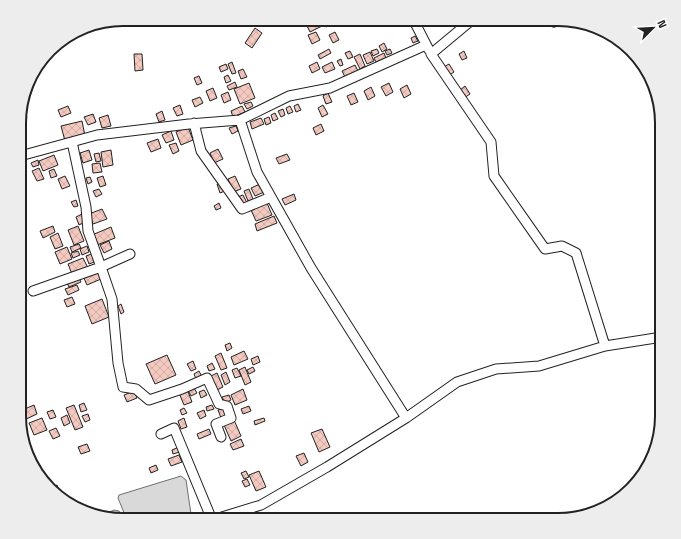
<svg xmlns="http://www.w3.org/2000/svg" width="681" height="539" viewBox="0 0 681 539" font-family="'Space Grotesk',sans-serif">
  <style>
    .water { fill: #d9d9d9; stroke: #6f6f6f }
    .building { fill: url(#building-cross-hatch); stroke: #222 }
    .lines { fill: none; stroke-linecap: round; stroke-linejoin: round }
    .minor-casing { stroke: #222; stroke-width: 11 }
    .minor { stroke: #fff; stroke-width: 9 }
    .rim { fill: none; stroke: #222; stroke-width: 2 }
  </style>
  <defs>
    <pattern id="building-cross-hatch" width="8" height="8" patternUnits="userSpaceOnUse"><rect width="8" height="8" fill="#f3c9c0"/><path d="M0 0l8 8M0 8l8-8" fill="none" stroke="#d0aca5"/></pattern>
  </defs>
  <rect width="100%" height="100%" fill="#fff"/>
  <!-- water -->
  <path class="water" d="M 181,476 L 186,480 L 191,514 L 189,520 L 127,520 L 118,498 L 119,495 Z
    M 114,510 L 119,511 L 123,520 L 101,516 Z"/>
  <!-- building -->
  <path class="building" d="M 288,19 L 301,19 L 290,23 Z
    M 321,19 L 324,25 L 310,32 L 304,20 Z
    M 322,19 L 330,19 L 332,24 L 326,27 Z
    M 255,28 L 262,33 L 252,48 L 245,43 Z
    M 316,32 L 320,40 L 312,44 L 308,35 Z
    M 335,32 L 339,40 L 333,43 L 329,35 Z
    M 415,36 L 418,41 L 413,43 L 411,38 Z
    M 384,43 L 387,49 L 382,52 L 379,46 Z
    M 329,49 L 331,53 L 320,59 L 318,55 Z
    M 377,49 L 379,53 L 373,56 L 371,51 Z
    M 390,49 L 392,53 L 387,55 L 385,51 Z
    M 350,51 L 353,57 L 348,59 L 345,53 Z
    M 464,51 L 467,58 L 462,60 L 459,54 Z
    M 370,52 L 374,61 L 367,64 L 363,55 Z
    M 384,53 L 386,58 L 376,62 L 374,58 Z
    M 134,54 L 142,54 L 143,70 L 135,71 Z
    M 360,54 L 365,66 L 360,69 L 354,57 Z
    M 341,59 L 343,65 L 340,66 L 337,61 Z
    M 232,62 L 236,73 L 232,74 L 228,64 Z
    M 317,62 L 320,69 L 312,73 L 309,66 Z
    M 332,62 L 335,69 L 325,73 L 322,67 Z
    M 226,64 L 228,69 L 221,72 L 219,67 Z
    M 449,64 L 454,72 L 447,77 L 442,68 Z
    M 355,65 L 359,73 L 346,79 L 342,71 Z
    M 243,69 L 247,77 L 241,79 L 238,71 Z
    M 228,75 L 231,81 L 226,83 L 224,77 Z
    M 199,76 L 202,83 L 197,85 L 194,78 Z
    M 235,82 L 237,87 L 229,90 L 227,86 Z
    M 249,83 L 255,98 L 240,104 L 234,89 Z
    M 389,83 L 393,92 L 386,96 L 381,87 Z
    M 407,85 L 411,94 L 404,98 L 400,89 Z
    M 465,86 L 470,94 L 464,98 L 459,91 Z
    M 371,87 L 375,96 L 368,100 L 364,91 Z
    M 213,88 L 217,98 L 210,101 L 206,91 Z
    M 228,92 L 231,100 L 224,103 L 221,95 Z
    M 328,93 L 332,102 L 326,104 L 323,96 Z
    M 354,93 L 358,102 L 351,105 L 347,96 Z
    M 200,97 L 203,103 L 195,107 L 192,100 Z
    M 251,102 L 253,106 L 247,109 L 244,104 Z
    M 298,104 L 301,110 L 296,112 L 294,106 Z
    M 180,105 L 183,114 L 177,116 L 173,108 Z
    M 323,105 L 328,114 L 322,117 L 318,108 Z
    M 21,106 L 27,118 L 20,121 L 20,110 Z
    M 68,106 L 71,113 L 61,117 L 58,110 Z
    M 242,106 L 245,112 L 233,117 L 231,111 Z
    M 290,106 L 293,112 L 288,114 L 286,108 Z
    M 283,109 L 285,115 L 281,117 L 278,111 Z
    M 162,111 L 165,120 L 159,122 L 156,114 Z
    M 275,113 L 278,119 L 273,121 L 271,115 Z
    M 93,114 L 96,122 L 88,125 L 84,117 Z
    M 108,115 L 111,126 L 102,128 L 99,118 Z
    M 269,117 L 271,123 L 266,125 L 264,119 Z
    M 261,118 L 264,124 L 252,129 L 250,122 Z
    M 82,121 L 85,136 L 65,141 L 61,126 Z
    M 321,124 L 324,131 L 316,135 L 313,128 Z
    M 236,126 L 238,131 L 232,134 L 229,128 Z
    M 20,127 L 22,127 L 24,137 L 20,138 Z
    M 188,127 L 193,140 L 181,145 L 176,132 Z
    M 171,131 L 174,140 L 166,143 L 162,135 Z
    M 158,139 L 161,148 L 151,152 L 147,143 Z
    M 176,143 L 179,151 L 173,154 L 169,145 Z
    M 218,149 L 223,159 L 214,163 L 210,153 Z
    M 89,150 L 92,160 L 83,163 L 80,153 Z
    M 111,150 L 113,165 L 103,167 L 101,152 Z
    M 99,153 L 101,161 L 96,162 L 94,154 Z
    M 287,154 L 290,160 L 279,164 L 276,158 Z
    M 54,155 L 58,165 L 43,171 L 39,161 Z
    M 38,160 L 39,165 L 33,167 L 31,163 Z
    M 100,163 L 102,172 L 93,173 L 92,164 Z
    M 39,168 L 44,179 L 37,181 L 32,171 Z
    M 54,169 L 57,176 L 51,178 L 49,171 Z
    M 65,176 L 70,186 L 62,189 L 58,179 Z
    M 103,176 L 106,185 L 100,187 L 97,178 Z
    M 235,176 L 241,189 L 233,192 L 228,179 Z
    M 90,177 L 92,182 L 88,184 L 86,178 Z
    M 222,182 L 225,191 L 220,193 L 217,184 Z
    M 260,184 L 264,192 L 255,196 L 251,188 Z
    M 99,189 L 102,194 L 96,197 L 93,191 Z
    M 249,189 L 253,199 L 248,201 L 244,191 Z
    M 294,194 L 296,200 L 285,205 L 282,199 Z
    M 243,195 L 247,203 L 240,206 L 237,197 Z
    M 76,200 L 78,206 L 74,207 L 71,202 Z
    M 219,203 L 221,208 L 216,210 L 214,206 Z
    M 267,203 L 272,215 L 256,221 L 251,210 Z
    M 102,209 L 107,219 L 93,224 L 89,214 Z
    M 82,214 L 85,222 L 79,225 L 76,217 Z
    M 274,216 L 277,223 L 257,231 L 255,224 Z
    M 53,226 L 55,232 L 43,238 L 40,231 Z
    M 78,226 L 84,241 L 74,245 L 68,230 Z
    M 111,227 L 115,238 L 97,245 L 92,235 Z
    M 58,233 L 63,246 L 55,249 L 50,237 Z
    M 109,241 L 112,249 L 104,253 L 100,245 Z
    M 79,244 L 81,248 L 72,252 L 70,247 Z
    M 87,246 L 89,252 L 82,255 L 80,249 Z
    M 67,247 L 72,259 L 60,264 L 55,252 Z
    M 78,251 L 80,255 L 73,258 L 71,253 Z
    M 94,253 L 97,261 L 89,264 L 86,256 Z
    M 83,258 L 88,268 L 72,274 L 68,264 Z
    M 97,271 L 101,279 L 87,285 L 83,276 Z
    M 78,276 L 81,282 L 69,287 L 66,281 Z
    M 77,285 L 79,290 L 68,295 L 65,289 Z
    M 72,297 L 75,304 L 67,307 L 64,300 Z
    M 102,299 L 109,317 L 92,324 L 85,306 Z
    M 121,304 L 124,312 L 121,314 L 118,306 Z
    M 230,343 L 232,348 L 227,351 L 225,345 Z
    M 244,351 L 248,359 L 234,365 L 231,357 Z
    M 221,353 L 227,368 L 221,370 L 215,356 Z
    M 167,355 L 176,375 L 155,384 L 146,364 Z
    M 258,356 L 260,362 L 253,365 L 251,359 Z
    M 193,361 L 196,369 L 191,371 L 187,364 Z
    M 212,363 L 215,369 L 209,371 L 207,366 Z
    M 245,367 L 251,382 L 245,385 L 239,370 Z
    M 253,367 L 255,371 L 249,374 L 247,370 Z
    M 237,368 L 241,376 L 235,378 L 232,370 Z
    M 199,371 L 202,377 L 196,379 L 194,374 Z
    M 226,372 L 230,382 L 225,385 L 221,375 Z
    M 217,373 L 223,387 L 217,390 L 211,376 Z
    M 194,388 L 197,393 L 191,396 L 188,390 Z
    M 187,389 L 192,402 L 184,405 L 179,393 Z
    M 243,389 L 247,400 L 235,405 L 231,395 Z
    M 204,390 L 207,395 L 201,398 L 199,392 Z
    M 134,391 L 137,398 L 127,402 L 124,395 Z
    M 229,395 L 231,400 L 225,403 L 222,397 Z
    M 84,403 L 87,410 L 81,412 L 79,405 Z
    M 34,405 L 37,414 L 24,420 L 20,411 Z
    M 74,405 L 83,427 L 75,430 L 66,408 Z
    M 212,405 L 214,409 L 207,411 L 206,407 Z
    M 249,406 L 251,411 L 243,414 L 241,409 Z
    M 225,407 L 228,415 L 221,418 L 218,410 Z
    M 184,408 L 187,413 L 182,415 L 180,410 Z
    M 53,410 L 56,417 L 50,419 L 47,412 Z
    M 204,410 L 206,416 L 200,419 L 197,413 Z
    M 88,414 L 90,420 L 85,422 L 82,416 Z
    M 67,415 L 70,423 L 64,426 L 61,418 Z
    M 42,418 L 47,430 L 34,435 L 29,423 Z
    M 184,418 L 187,427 L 181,429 L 178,421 Z
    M 264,418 L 265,421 L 255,425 L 254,421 Z
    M 234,420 L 241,436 L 231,441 L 224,425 Z
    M 56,428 L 60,436 L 53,439 L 49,431 Z
    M 209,429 L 211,434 L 199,439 L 197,434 Z
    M 322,429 L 330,447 L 319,452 L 311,433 Z
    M 241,439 L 244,446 L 233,450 L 230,444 Z
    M 87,444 L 90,451 L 81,454 L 78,447 Z
    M 181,446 L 183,451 L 173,454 L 172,450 Z
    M 304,453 L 308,462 L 301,466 L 296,456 Z
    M 179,455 L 182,462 L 171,466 L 168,459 Z
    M 156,465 L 158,470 L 151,473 L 149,468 Z
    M 246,471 L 249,477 L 244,479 L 241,473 Z
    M 259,471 L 266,487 L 256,491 L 249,475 Z
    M 247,479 L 250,485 L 245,487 L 242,481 Z
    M 57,485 L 62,498 L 61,498 L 54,494 L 50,488 Z"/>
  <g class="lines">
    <defs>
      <path id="minor" d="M 413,19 L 429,50
        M 473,19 L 431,54 L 491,142 L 494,176 L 545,249 L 562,246 L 576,253 L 605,346
        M 552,19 L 554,22 L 560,19
        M 194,123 L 201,151 L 242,209 L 271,197
        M 20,156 L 97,135 L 189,124 L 240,120
        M 130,254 L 101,267 L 112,299 L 118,363 L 123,387 L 136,389 L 149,400 L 182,389 L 207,378 L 219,404 L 227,406 L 231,418 L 216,424 L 221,437
        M 33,291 L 101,267 L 88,231 L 86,207 L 72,142
        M 406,418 L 311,268 L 257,172 L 240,120 L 289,96 L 330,88 L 426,45
        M 161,434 L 174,428 L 212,520
        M 212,520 L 261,505 L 327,467 L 406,418 L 457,382 L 496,369 L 539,366 L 605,346 L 662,337"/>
    </defs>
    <!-- minor casing -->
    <use href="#minor" class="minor-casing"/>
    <!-- minor -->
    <use href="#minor" class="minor"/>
  </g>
  <!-- crop -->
  <path d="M0 0H681V539H0ZM123 26H558A97 97 0 0 1 655 123V416A97 97 0 0 1 558 513H123A97 97 0 0 1 26 416V123A97 97 0 0 1 123 26Z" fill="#ededed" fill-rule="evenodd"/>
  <path class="rim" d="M123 26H558A97 97 0 0 1 655 123V416A97 97 0 0 1 558 513H123A97 97 0 0 1 26 416V123A97 97 0 0 1 123 26Z"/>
  <!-- north arrow -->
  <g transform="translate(653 28) rotate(66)" stroke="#ffffff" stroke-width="3" paint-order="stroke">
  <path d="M0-3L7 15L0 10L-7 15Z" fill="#222222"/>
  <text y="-6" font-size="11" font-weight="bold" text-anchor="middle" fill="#222222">N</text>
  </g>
</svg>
